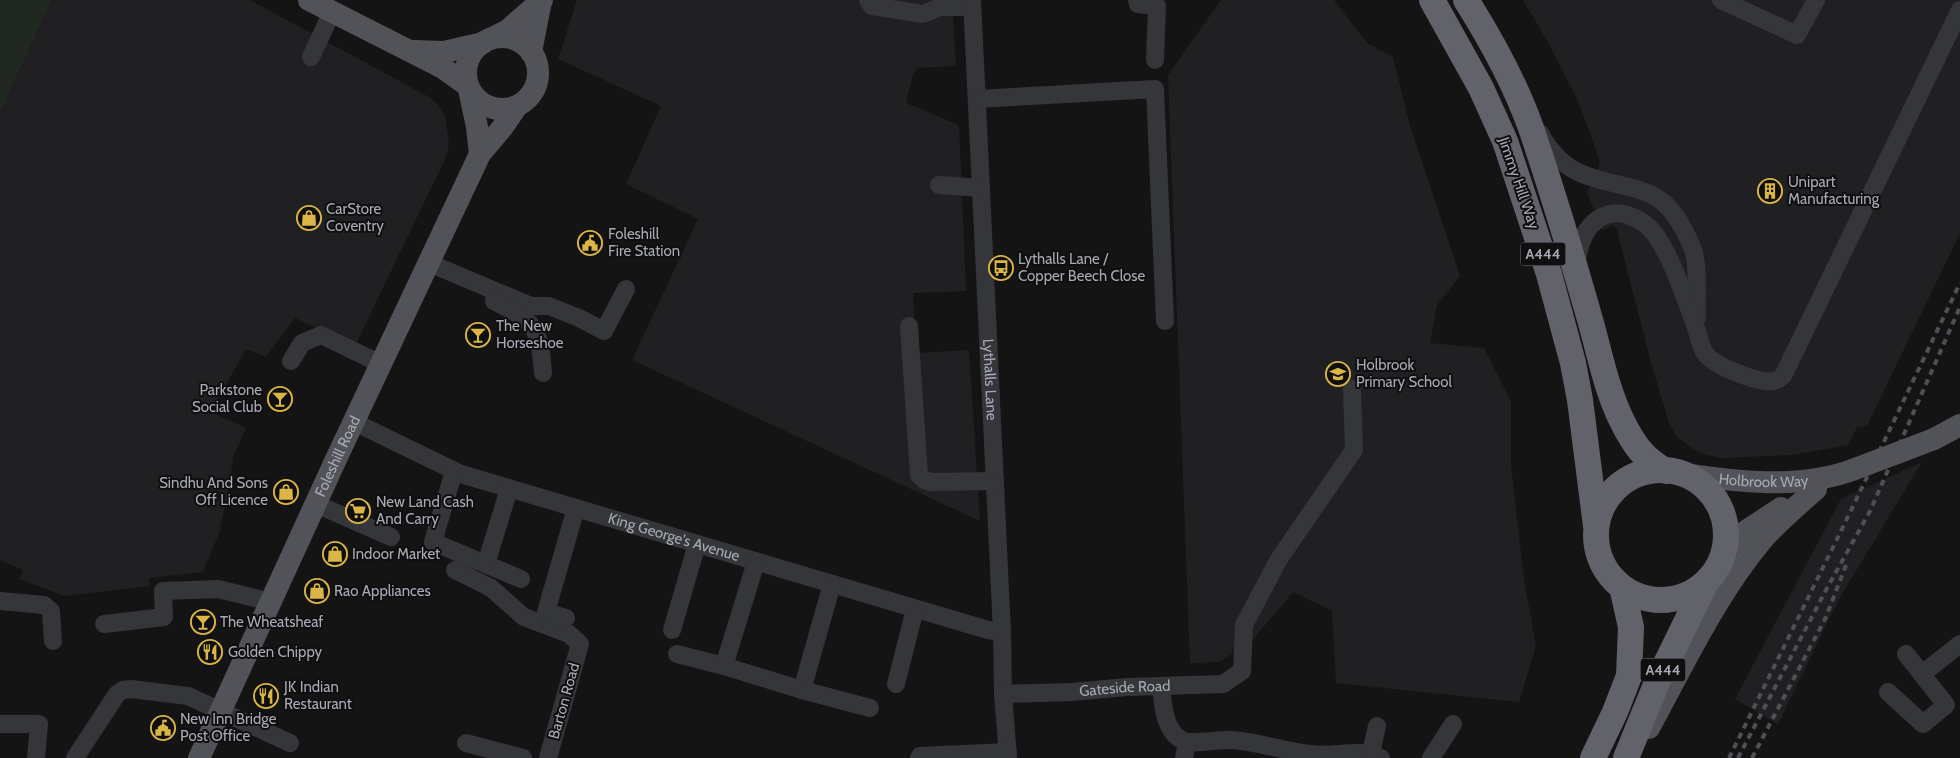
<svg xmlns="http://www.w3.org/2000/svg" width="1960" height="758" viewBox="0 0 1960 758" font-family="Cabin,sans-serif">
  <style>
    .built { fill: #202022 }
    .green { fill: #212822 }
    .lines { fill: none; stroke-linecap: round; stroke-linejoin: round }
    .minor { stroke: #35363a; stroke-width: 18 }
    .major { stroke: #525358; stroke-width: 22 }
    .highway { stroke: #62636a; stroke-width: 26 }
    .rail { stroke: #4f5055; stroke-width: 4; stroke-dasharray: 6 5; stroke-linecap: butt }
    .major-bridge { stroke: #525358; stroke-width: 22 }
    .labels { text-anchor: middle; stroke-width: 4; stroke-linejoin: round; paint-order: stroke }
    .shield { fill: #0f0f10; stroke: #797c83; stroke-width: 1 }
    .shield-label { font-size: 14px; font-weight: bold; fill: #a7aab4 }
    .poi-label { font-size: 15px; fill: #a7aab4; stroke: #0f0f10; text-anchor: start }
    .street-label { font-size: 15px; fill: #a7aab4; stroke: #0f0f10 }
  </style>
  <rect width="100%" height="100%" fill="#141415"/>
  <!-- built -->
  <path class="built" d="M 52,0 L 250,0 L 429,97 L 438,105 L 445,116 L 449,143 L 447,155 L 355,346 L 295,318 L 266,357 L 246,349 L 211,412 L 246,428 L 233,457 L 229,489 L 219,533 L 203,572 L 149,578 L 150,586 L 64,596 L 19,579 L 23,570 L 0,560 L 0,113 Z
    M 577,0 L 952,0 L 956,66 L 917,68 L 913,74 L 906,103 L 959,125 L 966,291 L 913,293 L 916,353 L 969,350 L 980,521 L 632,360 L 698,219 L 626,184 L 661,106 L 558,59 Z
    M 1221,0 L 1334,0 L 1367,43 L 1393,57 L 1410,126 L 1460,276 L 1437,305 L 1430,343 L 1484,348 L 1511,401 L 1511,466 L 1524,579 L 1536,646 L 1519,702 L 1336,683 L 1332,611 L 1293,592 L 1250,643 L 1234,644 L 1232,654 L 1219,662 L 1190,663 L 1168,75 Z
    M 1523,0 L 1960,0 L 1960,233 L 1867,426 L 1857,427 L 1848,445 L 1792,455 L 1721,458 L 1703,454 L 1693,449 L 1676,435 L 1670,426 L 1651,363 L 1617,230 L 1613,225 L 1603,230 L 1587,193 L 1600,163 L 1590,133 L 1578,101 L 1550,46 Z
    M 1922,462 L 1839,599 L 1778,724 L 1735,699 L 1841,499 Z"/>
  <!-- green -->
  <path class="green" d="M 0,0 L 52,0 L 0,113 Z"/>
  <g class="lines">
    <!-- minor -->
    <g class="minor">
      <path d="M 868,0 L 872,6 L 923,14 L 940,7 L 972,7"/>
      <path id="s1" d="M 972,0 L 1002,632 L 1003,694 L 1008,758"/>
      <path d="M 1137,0 L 1138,4 L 1157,6 L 1155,60"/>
      <path d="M 1721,0 L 1797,35 L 1816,0"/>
      <path d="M 311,57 L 332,12"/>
      <path d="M 977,99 L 1155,89 L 1165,321"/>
      <path d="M 1540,133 C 1549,150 1562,165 1580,173 C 1620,191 1657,180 1681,225 C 1686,234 1691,242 1694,252 C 1699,273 1696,296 1697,317"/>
      <path d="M 939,185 L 981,188"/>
      <path d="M 429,263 L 531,306 L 549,306 L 579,318 L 604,331 L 626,289"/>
      <path d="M 1577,265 C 1578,247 1583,230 1598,219 C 1606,213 1618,212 1627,215 C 1638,218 1648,225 1655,234 C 1672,258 1686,300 1696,328 C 1699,336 1700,346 1705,353 C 1712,364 1739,374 1751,378 C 1763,381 1774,385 1783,376 L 1960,10"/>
      <path d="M 494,301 C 536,323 539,325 543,373"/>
      <path d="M 909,326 L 919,475 L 924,480 L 931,482 L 995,481"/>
      <path d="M 291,361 L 302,343 L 321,335 L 381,364"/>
      <path id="s2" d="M 354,422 L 461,474 L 988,630 L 1002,632"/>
      <path d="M 454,471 L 433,542 L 521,579"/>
      <path d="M 316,504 L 391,537"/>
      <path d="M 486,564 L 509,489"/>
      <path d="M 455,570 L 491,588 L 524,617 L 569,634 L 580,644 L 548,758"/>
      <path d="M 0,601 L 44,605 L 51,611 L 53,641"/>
      <path d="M 566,618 L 546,612 L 576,508"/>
      <path d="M 104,624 L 164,617 L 163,591 L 218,589 L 271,602"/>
      <path d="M 672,630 L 697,544"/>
      <path d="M 677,654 L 724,666 L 756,562"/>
      <path d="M 724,666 L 802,690 L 832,584"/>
      <path d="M 1922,674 L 1960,644"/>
      <path d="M 896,684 L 915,609"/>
      <path d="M 1161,687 C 1163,704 1164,729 1180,739 C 1189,746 1218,739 1232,740 C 1258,742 1284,751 1310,754 C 1335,758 1359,747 1381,758"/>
      <path d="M 802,690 L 870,708"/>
      <path d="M 1888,692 L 1923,724 L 1946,705 L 1906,654"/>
      <path id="s3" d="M 1003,694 L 1072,692 L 1127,687 L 1223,684 L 1242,671 L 1244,625 L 1279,559 L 1354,450 L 1352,389"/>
      <path d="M 0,724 L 39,724 L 36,758"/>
      <path d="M 466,743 L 523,758"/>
      <path d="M 1371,753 L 1377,726"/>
      <path d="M 75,758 L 117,694 L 123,690 L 131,689 L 188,696 L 290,743"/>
      <path d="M 919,758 L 920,756 L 1008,752"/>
      <path d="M 1184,758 L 1187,743"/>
      <path d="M 1431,758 L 1453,724"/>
    </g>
    <!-- major -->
    <g class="major">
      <path d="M 309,0 L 443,68 L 468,86"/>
      <circle cx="502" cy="73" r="36"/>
      <path d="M 490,39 L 508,30 L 542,0"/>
      <path d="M 415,51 L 444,52 L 483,43"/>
      <path d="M 531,52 L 541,1"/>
      <path d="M 469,89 L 477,127 L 480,154"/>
      <path d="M 1934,439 L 1960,425"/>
      <path id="s4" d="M 1679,473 C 1736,482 1800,490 1855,469"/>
      <path d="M 1725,550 L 1746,531 L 1781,508"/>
      <path d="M 1649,728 C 1684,664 1716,595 1763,539 C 1779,521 1798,505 1816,489"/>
      <path id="s5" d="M 199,758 L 337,457 L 480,154 L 502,128 L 517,106"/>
    </g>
    <!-- highway -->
    <path class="highway" d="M 1432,0 L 1481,88 L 1505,141 L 1549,274 L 1573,363 L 1580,400 L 1596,526
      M 1466,0 C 1490,38 1516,86 1531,128 C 1552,190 1571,253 1589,316 C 1599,350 1606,389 1622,421 C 1633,443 1643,459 1666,471
      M1596 535a65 65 0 1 1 130 0a65 65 0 1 1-130 0Z
      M 1593,758 L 1615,712 L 1629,676 L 1631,627 L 1622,587
      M 1626,758 L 1658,680 L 1705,584"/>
    <!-- rail -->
    <path class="rail" d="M 1729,758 L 1843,527 L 1960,283
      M 1738,758 L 1826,590 L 1870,511 L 1960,307
      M 1752,758 L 1826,617 L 1848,560"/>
    <!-- major-bridge -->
    <path class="major-bridge" d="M 1855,469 L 1934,439"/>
  </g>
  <!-- icons -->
  <defs>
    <symbol id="building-ring" viewBox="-11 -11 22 22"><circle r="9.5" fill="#0f0f10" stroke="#dbb646" stroke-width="1.5"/><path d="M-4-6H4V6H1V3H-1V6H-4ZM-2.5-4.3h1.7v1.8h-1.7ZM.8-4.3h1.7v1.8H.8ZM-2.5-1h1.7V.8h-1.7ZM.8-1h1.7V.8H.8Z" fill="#dbb646"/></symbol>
    <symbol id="shop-ring" viewBox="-11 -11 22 22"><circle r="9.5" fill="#0f0f10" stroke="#dbb646" stroke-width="1.5"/><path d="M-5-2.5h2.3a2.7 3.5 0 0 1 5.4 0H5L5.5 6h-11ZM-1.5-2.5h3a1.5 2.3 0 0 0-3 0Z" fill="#dbb646"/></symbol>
    <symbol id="civic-ring" viewBox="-11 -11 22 22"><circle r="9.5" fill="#0f0f10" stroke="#dbb646" stroke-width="1.5"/><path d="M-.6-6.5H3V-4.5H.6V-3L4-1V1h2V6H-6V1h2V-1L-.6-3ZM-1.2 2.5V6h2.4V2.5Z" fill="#dbb646"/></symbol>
    <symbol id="bus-ring" viewBox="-11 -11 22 22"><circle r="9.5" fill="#0f0f10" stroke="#dbb646" stroke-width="1.5"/><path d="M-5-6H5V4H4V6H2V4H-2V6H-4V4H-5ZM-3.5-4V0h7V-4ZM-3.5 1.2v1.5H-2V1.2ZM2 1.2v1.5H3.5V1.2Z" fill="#dbb646"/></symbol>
    <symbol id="bar-ring" viewBox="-11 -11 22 22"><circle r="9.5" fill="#0f0f10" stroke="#dbb646" stroke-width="1.5"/><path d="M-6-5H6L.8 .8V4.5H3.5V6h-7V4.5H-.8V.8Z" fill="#dbb646"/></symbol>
    <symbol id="school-ring" viewBox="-11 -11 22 22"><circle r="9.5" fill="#0f0f10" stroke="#dbb646" stroke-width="1.5"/><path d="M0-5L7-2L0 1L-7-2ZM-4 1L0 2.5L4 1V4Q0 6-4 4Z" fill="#dbb646"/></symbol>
    <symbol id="supermarket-ring" viewBox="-11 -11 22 22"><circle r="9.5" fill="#0f0f10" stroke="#dbb646" stroke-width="1.5"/><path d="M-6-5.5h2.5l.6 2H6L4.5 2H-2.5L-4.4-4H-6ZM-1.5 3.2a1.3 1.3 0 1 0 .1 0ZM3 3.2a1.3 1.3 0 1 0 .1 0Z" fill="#dbb646"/></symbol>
    <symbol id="restaurant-ring" viewBox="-11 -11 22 22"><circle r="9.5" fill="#0f0f10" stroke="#dbb646" stroke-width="1.5"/><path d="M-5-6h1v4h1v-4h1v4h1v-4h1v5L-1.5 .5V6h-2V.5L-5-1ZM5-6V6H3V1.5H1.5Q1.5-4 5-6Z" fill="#dbb646"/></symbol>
  </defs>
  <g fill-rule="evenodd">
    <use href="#building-ring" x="1756" y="177" width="28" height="28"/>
    <use href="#shop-ring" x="295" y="204" width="28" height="28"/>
    <use href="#civic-ring" x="576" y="229" width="28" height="28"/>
    <use href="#bus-ring" x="987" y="254" width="28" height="28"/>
    <use href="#bar-ring" x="464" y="321" width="28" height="28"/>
    <use href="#school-ring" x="1324" y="360" width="28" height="28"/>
    <use href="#bar-ring" x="266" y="385" width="28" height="28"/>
    <use href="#shop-ring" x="272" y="478" width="28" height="28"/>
    <use href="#supermarket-ring" x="344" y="497" width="28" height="28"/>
    <use href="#shop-ring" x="321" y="540" width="28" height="28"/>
    <use href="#shop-ring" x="303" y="577" width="28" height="28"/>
    <use href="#bar-ring" x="189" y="608" width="28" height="28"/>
    <use href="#restaurant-ring" x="196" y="638" width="28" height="28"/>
    <use href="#restaurant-ring" x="252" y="682" width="28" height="28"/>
    <use href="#civic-ring" x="149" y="714" width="28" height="28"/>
  </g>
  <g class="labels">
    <!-- shield labels -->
    <g class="shield">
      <rect x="1520.5" y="242.5" width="45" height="23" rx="4"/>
      <rect x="1640.5" y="658.5" width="45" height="23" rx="4"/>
    </g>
    <g class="shield-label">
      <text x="1543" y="259">A444</text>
      <text x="1663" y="675">A444</text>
    </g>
    <!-- poi labels -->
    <g class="poi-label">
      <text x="1788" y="187">Unipart<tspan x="1788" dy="17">Manufacturing</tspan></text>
      <text x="326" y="214">CarStore<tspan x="326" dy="17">Coventry</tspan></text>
      <text x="608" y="239">Foleshill<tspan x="608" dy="17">Fire Station</tspan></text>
      <text x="1018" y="264">Lythalls Lane /<tspan x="1018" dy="17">Copper Beech Close</tspan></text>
      <text x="496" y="331">The New<tspan x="496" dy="17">Horseshoe</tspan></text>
      <text x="1356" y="370">Holbrook<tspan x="1356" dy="17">Primary School</tspan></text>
      <text x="262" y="395" text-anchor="end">Parkstone<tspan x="262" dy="17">Social Club</tspan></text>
      <text x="268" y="488" text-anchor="end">Sindhu And Sons<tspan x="268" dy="17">Off Licence</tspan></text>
      <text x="376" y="507">New Land Cash<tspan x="376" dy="17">And Carry</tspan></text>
      <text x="352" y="559">Indoor Market</text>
      <text x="334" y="596">Rao Appliances</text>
      <text x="220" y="627">The Wheatsheaf</text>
      <text x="228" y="657">Golden Chippy</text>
      <text x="284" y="692">JK Indian<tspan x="284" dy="17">Restaurant</tspan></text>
      <text x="180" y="724">New Inn Bridge<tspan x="180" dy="17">Post Office</tspan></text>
    </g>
    <!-- street labels -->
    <g class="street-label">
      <text transform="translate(1519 183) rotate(71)" y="5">Jimmy Hill Way</text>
      <text dy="5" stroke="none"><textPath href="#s1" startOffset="380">Lythalls Lane</textPath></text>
      <text dy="5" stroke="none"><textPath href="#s5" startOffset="332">Foleshill Road</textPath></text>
      <text dy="5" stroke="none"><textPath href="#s4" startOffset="85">Holbrook Way</textPath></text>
      <text dy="5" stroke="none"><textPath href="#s2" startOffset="341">King George's Avenue</textPath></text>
      <text dy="5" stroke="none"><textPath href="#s3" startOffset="122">Gateside Road</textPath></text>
      <text transform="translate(564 701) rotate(-74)" y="5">Barton Road</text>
    </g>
  </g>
</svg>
